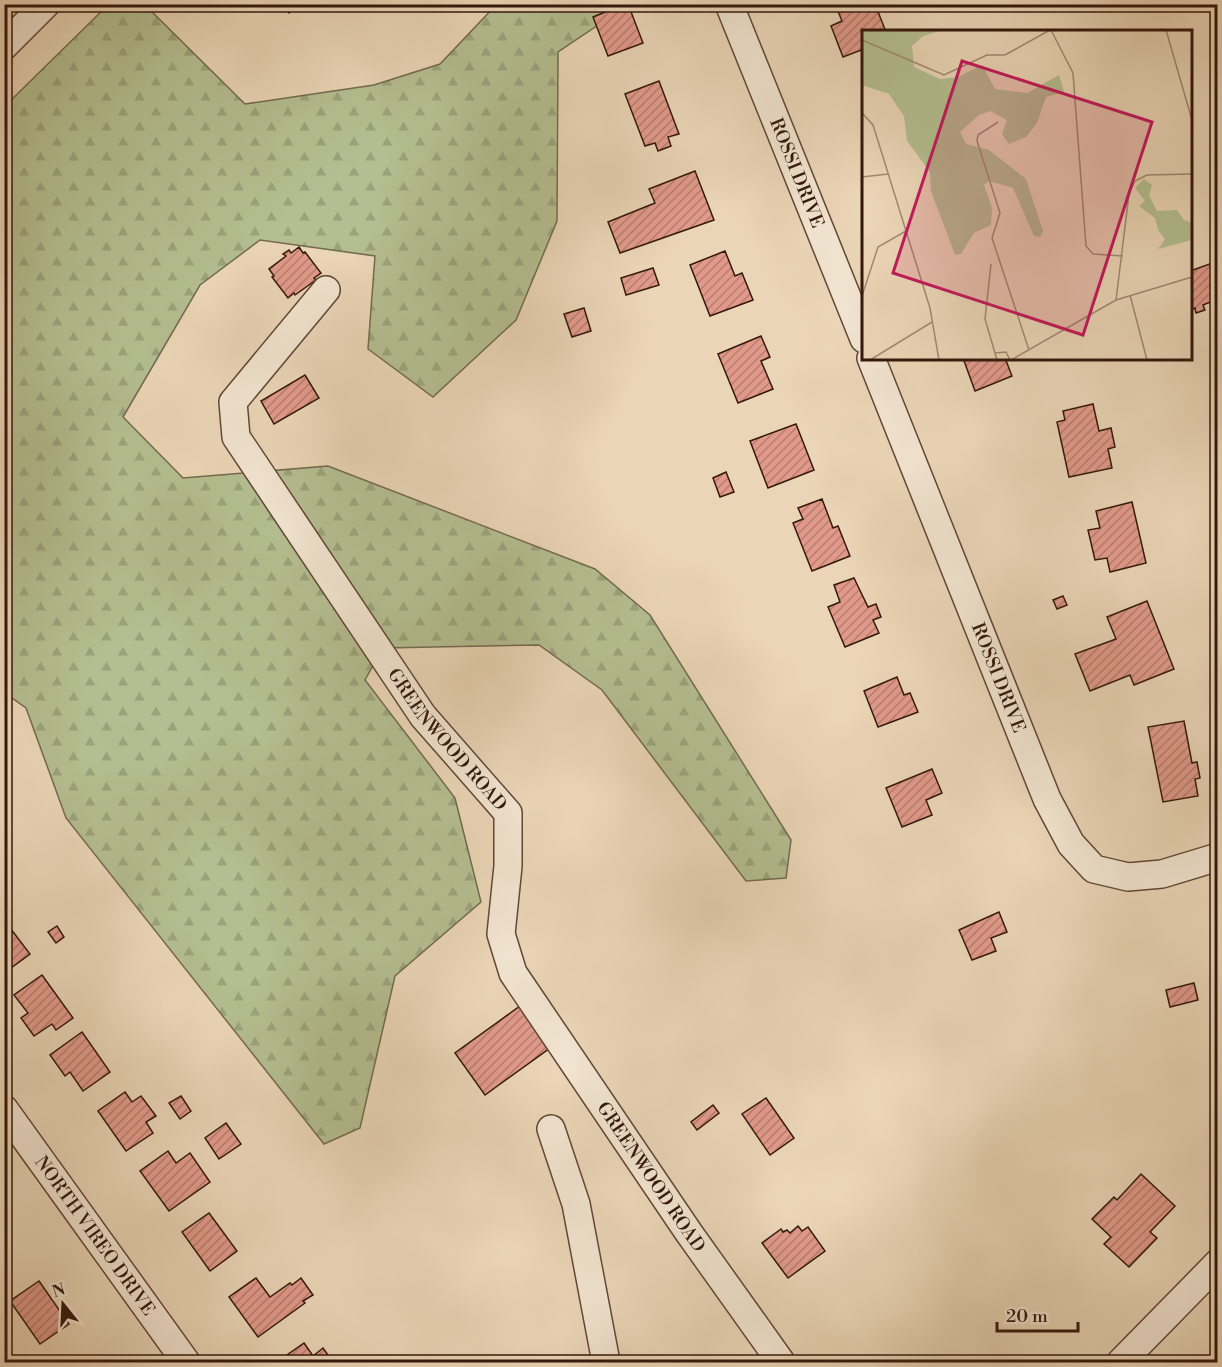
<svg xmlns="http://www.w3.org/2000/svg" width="1222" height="1367" font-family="'Libre Bodoni',serif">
<defs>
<pattern id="forest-firs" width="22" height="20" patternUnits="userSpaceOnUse" patternTransform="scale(1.5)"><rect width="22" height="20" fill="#b4be90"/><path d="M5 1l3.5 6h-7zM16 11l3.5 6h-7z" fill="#9ba37b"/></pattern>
<pattern id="building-hatch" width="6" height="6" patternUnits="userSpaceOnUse" patternTransform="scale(1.5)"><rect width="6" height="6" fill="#e19a8a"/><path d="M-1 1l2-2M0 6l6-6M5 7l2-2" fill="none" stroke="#b77d6f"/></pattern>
</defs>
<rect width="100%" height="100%" fill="#ead5b6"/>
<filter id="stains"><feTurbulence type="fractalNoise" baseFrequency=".00333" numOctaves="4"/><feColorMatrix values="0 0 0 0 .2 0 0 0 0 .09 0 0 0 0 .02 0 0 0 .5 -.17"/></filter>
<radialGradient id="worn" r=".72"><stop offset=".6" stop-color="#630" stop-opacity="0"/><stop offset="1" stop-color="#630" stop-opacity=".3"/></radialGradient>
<path fill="url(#forest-firs)" stroke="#746a4e" stroke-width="1.5" d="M108,5h37l100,99 129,-19 66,-21 56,-59h132l-70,47 -1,169 -41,99 -83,77 -65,-48 7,-93 -115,-16 -60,45 -77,132 60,61 145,-12 267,103 55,46 141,225 -5,38 -40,3 -144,-191 -63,-45 -156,3 -18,32 90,118 26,104 -86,74 -35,152 -36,16 -258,-326 -40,-110 -21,-15v-587z"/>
<g fill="url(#building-hatch)" stroke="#34170c" stroke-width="1.5">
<path d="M281,4h17l-9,9z"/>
<path d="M625,4h3l15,39 -35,13 -15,-39z"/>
<path d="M835,4h40l11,28h-22v17l-21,8 -12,-31 11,-5z"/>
<path d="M659,81l20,53 -11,3 3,9 -13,5 -3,-8 -10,3 -20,-52z"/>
<path d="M695,171l19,49 -94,33 -12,-31 47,-19 -6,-14z"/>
<path d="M299,247l4,6 2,-1 16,21 -7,5 2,2 -21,15 -1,-2 -6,5 -16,-21 2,-1 -5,-7 17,-13 -3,-2 6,-4 2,3z"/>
<path d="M725,251l10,25 7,-3 11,27 -43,16 -20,-51z"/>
<path d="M1218,261v38l-15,6 2,5 -9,3 -1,-5 -5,2v-39z"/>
<path d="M653,268l6,17 -33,10 -5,-17z"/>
<path d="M584,308l7,23 -19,6 -8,-23z"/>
<path d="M761,336l9,21 -9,4 12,28 -35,14 -20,-49z"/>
<path d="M963,358h42l7,18 -37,15z"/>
<path d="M305,375l14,23 -45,26 -13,-23z"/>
<path d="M1093,404l6,27 12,-3 4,19 -7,2 4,19 -43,9 -12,-55 8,-2 -2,-9z"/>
<path d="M796,424l18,46 -46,18 -18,-47z"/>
<path d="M726,472l8,20 -14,5 -7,-19z"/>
<path d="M822,499l11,29 5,-2 12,30 -38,15 -19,-48 10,-4 -5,-11z"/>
<path d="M1132,502l14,61 -36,9 -3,-14 -12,2 -7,-30 12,-2 -4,-17z"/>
<path d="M854,578l14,29 8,-3 5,13 -8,3 6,13 -34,14 -17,-40 12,-5 -6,-17z"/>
<path d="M1063,596l4,9 -10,4 -4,-9z"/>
<path d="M1147,601l27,68 -40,16 -4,-10 -40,16 -15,-37 41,-15 -9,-22z"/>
<path d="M897,677l7,18 6,-2 8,19 -40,15 -14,-36z"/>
<path d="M1184,721l8,42 5,-1 3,16 -5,1 3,17 -35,6 -15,-75z"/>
<path d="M932,769l10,24 -16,7 6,15 -30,12 -16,-39z"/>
<path d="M999,912l8,20 -16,6 5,13 -24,9 -13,-30z"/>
<path d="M4,920l26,34 -26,19z"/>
<path d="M57,926l7,11 -8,6 -8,-11z"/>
<path d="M42,975l31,43 -17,12 -4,-6 -18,12 -13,-18 7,-5 -14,-18z"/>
<path d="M1194,983l4,17 -28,7 -4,-17z"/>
<path d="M520,1006l30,42 -65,47 -30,-42z"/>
<path d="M82,1032l28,40 -27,19 -13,-19 -5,4 -15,-21z"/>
<path d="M125,1092l7,10 9,-6 15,20 -10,6 7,11 -27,18 -28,-40z"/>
<path d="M181,1096l10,15 -11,8 -11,-16z"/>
<path d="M766,1098l28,40 -24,17 -28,-41z"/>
<path d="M713,1105l6,8 -22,17 -6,-8z"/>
<path d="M226,1123l15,21 -22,15 -14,-21z"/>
<path d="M168,1151l8,12 14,-10 20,29 -41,29 -29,-40z"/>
<path d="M1141,1174l34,32 -25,26 7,6 -28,29 -25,-23 7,-7 -19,-18 22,-22 3,3z"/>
<path d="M209,1213l28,38 -27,20 -28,-39z"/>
<path d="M798,1226l4,5 6,-4 17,24 -37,27 -26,-35 19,-14 2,3 4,-2 3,3z"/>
<path d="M256,1278l14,19 20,-14 2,2 9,-7 12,17 -10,6 2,2 -47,34 -29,-40z"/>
<path d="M39,1281l30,43 -29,20 -30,-43z"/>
<path d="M304,1343l9,13 10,-8 10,14h-56z"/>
</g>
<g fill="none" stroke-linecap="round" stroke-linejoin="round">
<g stroke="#624636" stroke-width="30">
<g id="minor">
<path id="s1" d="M729,4l135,335"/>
<path d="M4,46l42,-42"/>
<path id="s2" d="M326,290l-93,112 3,35 187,279 85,97v53l-7,68 12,39 176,260 92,129"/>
<path id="s3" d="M871,358l176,441 24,45 23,25 34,8 34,-3 56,-17"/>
<path id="s4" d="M4,1109l182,253"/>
<path d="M551,1129l25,75 30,158"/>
<path d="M1121,1362l97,-99"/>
</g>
</g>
<use href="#minor" stroke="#f1e4d0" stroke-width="27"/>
</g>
<g text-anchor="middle" stroke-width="5" stroke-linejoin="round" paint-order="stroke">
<g font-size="18" fill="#34170c" stroke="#f1e4d0">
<text dy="6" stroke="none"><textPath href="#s1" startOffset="182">ROSSI DRIVE</textPath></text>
<text dy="6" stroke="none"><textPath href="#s3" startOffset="344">ROSSI DRIVE</textPath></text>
<text dy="6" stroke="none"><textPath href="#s2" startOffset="550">GREENWOOD ROAD</textPath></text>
<text dy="6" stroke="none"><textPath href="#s2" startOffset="1054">GREENWOOD ROAD</textPath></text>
<text dy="6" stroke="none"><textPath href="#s4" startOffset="156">NORTH VIREO DRIVE</textPath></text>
</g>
</g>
<g transform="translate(862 30)">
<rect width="330" height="330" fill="#ead5b6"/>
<path d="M0,0h81l-20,6 -11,10 2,21 26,12 18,-2 24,-12 13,24 32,4 32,-18 5,17 -18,5 -9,26 -11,14 -17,7 -7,-10 5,-14 -17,-9 -11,4 -19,17 6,12 23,6 37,29 17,52 -3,6 -6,-1 -21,-48 -24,-7 -5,4 8,23 -1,17 -17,8 -13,21 -6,1 -24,-64 -1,-19 -23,-31 -3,-25 -15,-22 -27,-9zM282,149l8,6 -3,10 8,16 20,-1 7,10 8,3v17l-34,9 7,-10 -7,-9 -3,-12 -16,-12 6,-5 -10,-13z" fill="#b4be90"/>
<path fill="none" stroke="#a18972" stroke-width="1.5" d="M189,0l22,43 13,173 7,8 30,2M304,0l26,90M0,10l82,35 43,-20h18l45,-25M0,83l11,12 57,183 9,52M136,92l-20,13 -1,6 23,72 -8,25 37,112M0,147l26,-3M129,234l-6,55 12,41M268,265l17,65M0,266l16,-49 28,-16M254,270l76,-23M133,323l11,-1 4,8M8,330l62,-38M149,330l105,-60 13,-106 6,-13 12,-6 45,-1"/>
<path fill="#c2185b" fill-opacity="0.15" stroke="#c2185b" stroke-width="3" d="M100,31l190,61 -69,213 -190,-62z"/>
<rect width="330" height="330" fill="none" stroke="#34170c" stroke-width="3"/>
</g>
<rect width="1222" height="1367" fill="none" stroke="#ead5b6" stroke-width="24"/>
<rect x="6" y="6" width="1210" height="1355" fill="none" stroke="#34170c" stroke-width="3"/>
<rect x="12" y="12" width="1198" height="1343" fill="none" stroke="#34170c" stroke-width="1.5"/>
<g transform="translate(63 1304) rotate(342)" stroke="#f1e4d0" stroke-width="4.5" paint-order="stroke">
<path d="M0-4.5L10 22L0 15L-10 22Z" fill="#34170c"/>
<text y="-9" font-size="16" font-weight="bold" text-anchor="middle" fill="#34170c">N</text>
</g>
<path d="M997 1322v9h81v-9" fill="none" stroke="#34170c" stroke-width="3"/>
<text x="1006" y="1322" font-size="18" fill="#34170c" stroke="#f1e4d0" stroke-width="4.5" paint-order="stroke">20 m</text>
<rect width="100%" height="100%" filter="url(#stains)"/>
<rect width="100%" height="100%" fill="url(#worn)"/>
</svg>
